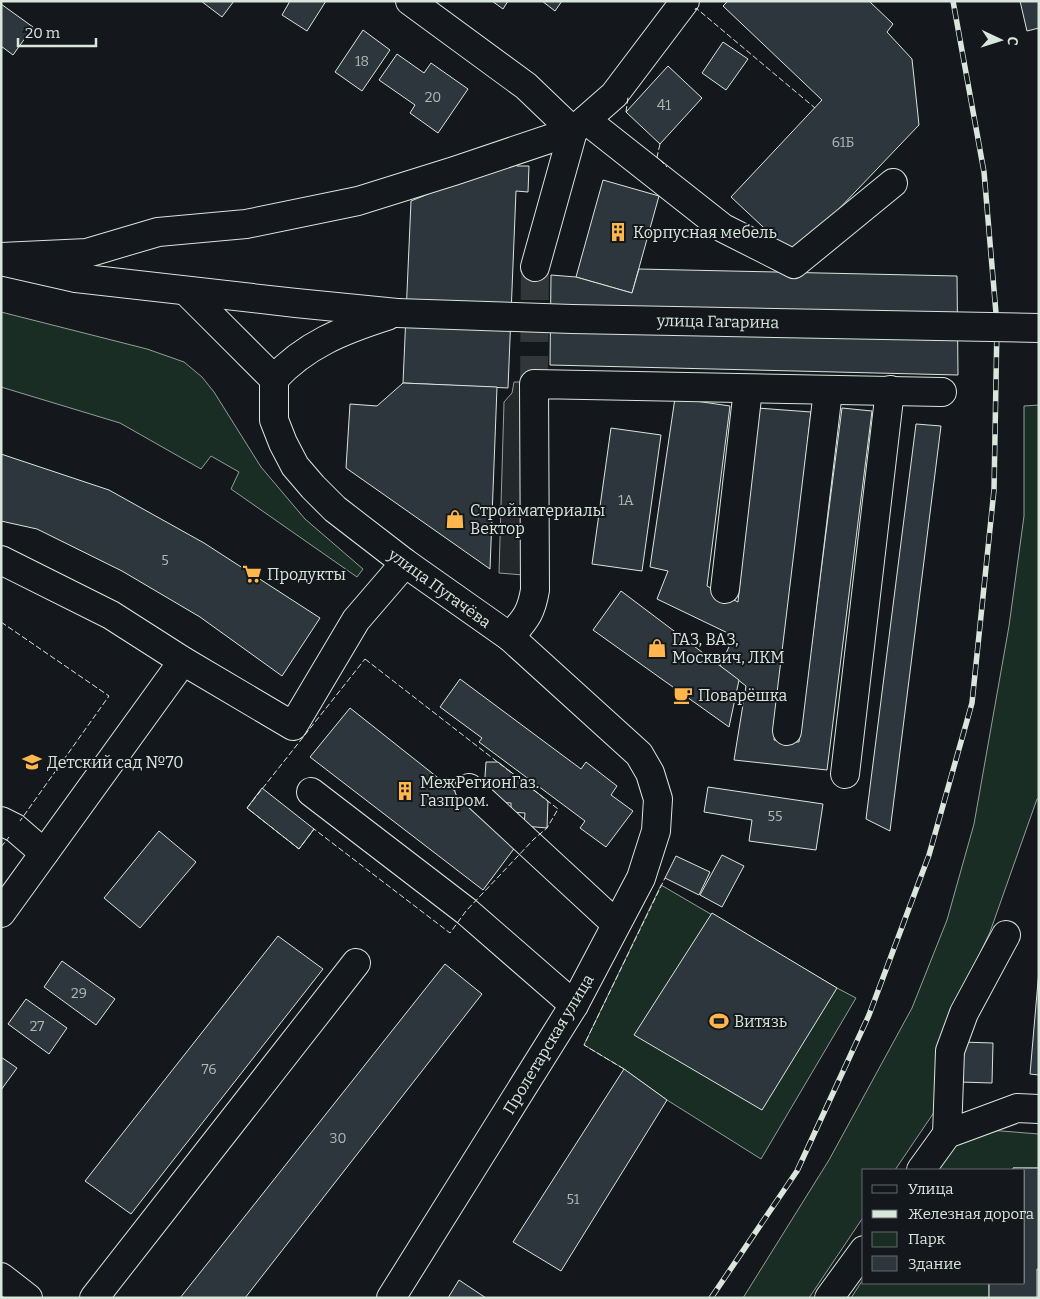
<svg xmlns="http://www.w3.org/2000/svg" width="1040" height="1299" font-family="Bitter,serif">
<rect width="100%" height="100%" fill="#14181c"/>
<g fill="#1a2d24" stroke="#939e99">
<path d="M1,312l146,37 37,13 18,15 12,15 47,75 44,52 58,50 -6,8 -126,-88 8,-17 -28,-16 -10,13 -81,-46 -119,-36z"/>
<path d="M1039,405v393l-2,1 -47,133 -41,87 -8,83 -46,68h-31v46l-55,82h-66l86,-138 83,-152 35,-88 27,-96 35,-198 15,-110v-110z"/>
<path d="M661,885l176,103 19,10 -95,161 -94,-59 -43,-31 -40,-24z"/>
<path d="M989,1130l50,4v34h-26v2h-79l14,-22z"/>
<path d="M864,1278v5h125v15h-138z"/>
</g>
<path fill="#24282b" stroke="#939e99" d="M514,382h12l-3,193 -24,-2 5,-171 8,-9z"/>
<g fill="#2c363c" stroke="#d8e6dc">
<path d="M201,1h33l-12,16z"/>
<path d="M290,1h36l-19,30 -25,-16z"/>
<path d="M492,1h16l-5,8z"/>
<path d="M542,1h20l-7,10z"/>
<path d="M728,1h141l24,23 -6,8 25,27 7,66 -125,131 -63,-59 91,-97 -99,-94z"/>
<path d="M1020,1h19v27l-12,3z"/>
<path d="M1,4l32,23 -20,28 -12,-9z"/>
<path d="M363,30l27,20 -28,41 -27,-19z"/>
<path d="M723,42l25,17 -22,31 -24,-17z"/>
<path d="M397,54l27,19 7,-10 37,26 -30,44 -28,-20 5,-8 -36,-25z"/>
<path d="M668,66l34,32 -42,46 -34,-32z"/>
<path d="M517,158v8h12l-1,26 -12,-1 -8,197 -105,-5 8,-182z"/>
<path d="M603,180l56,16 -27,97 -56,-16z"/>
<path d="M639,269l318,7 1,99 -408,-10 1,-90 25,2 56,16z"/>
<path d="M403,383l94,4 -7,182 -144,-101 4,-64 27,2z"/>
<path d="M675,398l55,8 -23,180 31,16 19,-194 54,4 -37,328 25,2 43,-334 30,3 -45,359 -93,-10 12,-74 -26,-20 14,-30 -77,-37 11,-28 -18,-4z"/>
<path d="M916,424l25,2 -51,405 -24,-12z"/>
<path d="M611,428l50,7 -19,136 -50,-7z"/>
<path d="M1,454l108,36 95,53 116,75 -38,58 -82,-59 -78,-46 -85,-42 -36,-8z"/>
<path d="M621,591l118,89 -10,47 -136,-97z"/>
<path d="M460,679l121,90 5,-7 31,24 -6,9 22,16 -27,36 -26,-19 5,-7 -106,-79 3,-4 -42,-31z"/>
<path d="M350,708l169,134 -36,48 -173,-133z"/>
<path d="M486,762h12l50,39 -1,27 -23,-2 1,-13 -14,-1v-9l-16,-1v-10l-11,-1z"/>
<path d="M708,787l115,17 -7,46 -67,-9 3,-21 -48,-8z"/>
<path d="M262,788l52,41 -15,20 -52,-41z"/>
<path d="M159,831l37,31 -56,66 -36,-30z"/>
<path d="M722,855l22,11 -22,41 -22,-12z"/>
<path d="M676,856l34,16 -11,23 -34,-17z"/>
<path d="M712,913l125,75 -75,122 -128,-75z"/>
<path d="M278,936l45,33 -192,245 -46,-33z"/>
<path d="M62,961l53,38 -19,26 -52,-38z"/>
<path d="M445,964l37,30 -237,304h-65z"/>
<path d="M1039,970v105l-9,-1z"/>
<path d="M26,999l41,29 -18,26 -41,-30z"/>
<path d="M962,1042l31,1 -1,40 -32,-1z"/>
<path d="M1,1057l16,11 -16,22z"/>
<path d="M624,1069l43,31 -106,171 -48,-29z"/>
<path d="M1013,1168h26v101h-2v29h-48v-15h35v-113h-11z"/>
<path d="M459,1280l27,18h-38z"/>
</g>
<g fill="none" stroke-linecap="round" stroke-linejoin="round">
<path stroke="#313739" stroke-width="28" stroke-dasharray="28 14" stroke-linecap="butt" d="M534,384l1,-117"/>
<g stroke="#d8e6dc" stroke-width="30">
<g id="minor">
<path d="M410,1l116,85 47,45 -38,136"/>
<path d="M586,120l137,108 71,36 99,-81"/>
<path d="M1,257l86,-4 71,-21 88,-8 112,-23 96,-30 119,-40 41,-36 71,-94"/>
<path d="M1,560l110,55 72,46 110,65 63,-106 49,-57"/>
<path d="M725,589l23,-200"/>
<path d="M510,637c15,-18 21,-23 25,-47l-1,-206 408,8"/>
<path d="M787,731l41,-340"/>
<path d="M845,774l45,-384"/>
<path d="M469,788l147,136"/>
<path d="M311,792l155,119 108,94"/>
<path d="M1,821l14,7 29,25"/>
<path d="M1,913l182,-252"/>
<path d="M947,1134l3,-83 14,-38 42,-78"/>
<path d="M921,1170l26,-36 70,-26 22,1"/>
<path d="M1,1277l27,21"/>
<path d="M94,1298l262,-335"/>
<path d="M829,1298l35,-48"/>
</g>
</g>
<g stroke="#d8e6dc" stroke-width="30">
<g id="major">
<path d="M1,261l75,17 220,25 101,10"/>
<path d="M186,291l88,88"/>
<path d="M274,379v41l9,23 12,23 18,21 22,22 70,54 105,74 129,117 11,19 8,26 -2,32 -15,47 -67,127 -183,293"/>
<path d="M274,379c31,-34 69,-49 113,-63"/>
</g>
</g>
<use href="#minor" stroke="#14181c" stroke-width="28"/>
<use href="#major" stroke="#14181c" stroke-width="28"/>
<g stroke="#d8e6dc" stroke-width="5.5">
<path id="rail" d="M711,1298l86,-127 72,-156 60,-160 43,-152 22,-213 3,-165 -13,-153 -31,-171"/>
</g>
<use href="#rail" stroke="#14181c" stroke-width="4" stroke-dasharray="11" stroke-linecap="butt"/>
<g stroke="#d8e6dc" stroke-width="30" stroke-linecap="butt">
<path id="major-bridge" d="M397,313l175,6 467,9"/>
</g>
<use href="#major-bridge" stroke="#14181c" stroke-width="28"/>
<g stroke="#d8e6dc" stroke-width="1" stroke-dasharray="6 2.5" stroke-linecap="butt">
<path d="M695,10l1,-2 119,100"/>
<path d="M626,112l2,-15"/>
<path d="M660,144l-3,13 10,10"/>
<path d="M1,622l108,74 -89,125"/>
<path d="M365,659l193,150 -11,19 -13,11 -68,72 -16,22 -136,-104 -15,20 -52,-41z"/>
<path d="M1,847l8,-10"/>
<path d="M624,1069l-40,-24 81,-167"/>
</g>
</g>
<defs>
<g id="building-bare" transform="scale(1.5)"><path d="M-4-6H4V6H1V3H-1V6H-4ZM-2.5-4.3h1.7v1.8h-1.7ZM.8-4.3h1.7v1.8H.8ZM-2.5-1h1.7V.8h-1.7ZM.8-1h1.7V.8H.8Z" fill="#ffb74d" stroke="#14181c" stroke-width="2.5" paint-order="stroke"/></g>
<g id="shop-bare" transform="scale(1.5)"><path d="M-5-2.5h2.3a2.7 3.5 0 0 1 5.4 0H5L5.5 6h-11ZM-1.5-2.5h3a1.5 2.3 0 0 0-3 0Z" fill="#ffb74d" stroke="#14181c" stroke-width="2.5" paint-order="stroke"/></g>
<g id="supermarket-bare" transform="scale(1.5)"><path d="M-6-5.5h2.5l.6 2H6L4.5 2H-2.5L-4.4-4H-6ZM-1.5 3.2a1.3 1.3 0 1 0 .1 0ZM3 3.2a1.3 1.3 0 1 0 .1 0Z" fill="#ffb74d" stroke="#14181c" stroke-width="2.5" paint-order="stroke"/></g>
<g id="cafe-bare" transform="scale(1.5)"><path d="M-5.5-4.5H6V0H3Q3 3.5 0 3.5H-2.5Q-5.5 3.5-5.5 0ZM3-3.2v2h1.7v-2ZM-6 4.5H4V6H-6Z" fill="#ffb74d" stroke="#14181c" stroke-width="2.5" paint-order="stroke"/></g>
<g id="school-bare" transform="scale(1.5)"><path d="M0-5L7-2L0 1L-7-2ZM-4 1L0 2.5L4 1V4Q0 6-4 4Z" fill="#ffb74d" stroke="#14181c" stroke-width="2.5" paint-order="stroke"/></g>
<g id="stadium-bare" transform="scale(1.5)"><path d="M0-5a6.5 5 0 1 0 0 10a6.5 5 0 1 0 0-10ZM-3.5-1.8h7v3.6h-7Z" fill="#ffb74d" stroke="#14181c" stroke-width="2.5" paint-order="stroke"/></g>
</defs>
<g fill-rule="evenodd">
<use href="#building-bare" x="618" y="232"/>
<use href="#shop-bare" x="455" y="519"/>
<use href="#supermarket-bare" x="252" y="574"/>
<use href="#shop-bare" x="657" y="648"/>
<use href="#cafe-bare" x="683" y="695"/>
<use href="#school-bare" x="32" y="762"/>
<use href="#building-bare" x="405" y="791"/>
<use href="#stadium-bare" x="719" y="1021"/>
</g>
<g text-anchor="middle" stroke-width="4" stroke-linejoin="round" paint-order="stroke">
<g font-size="14" fill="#adbab4">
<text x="362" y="66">18</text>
<text x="433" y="102">20</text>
<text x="664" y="110">41</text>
<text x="843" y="147">61Б</text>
<text x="626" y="505">1А</text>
<text x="165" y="565">5</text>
<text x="775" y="821">55</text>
<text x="79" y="998">29</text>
<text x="37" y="1031">27</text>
<text x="209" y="1074">76</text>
<text x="338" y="1143">30</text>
<text x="573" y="1204">51</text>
</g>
<g font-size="16" fill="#d8e6dc" stroke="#14181c" text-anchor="start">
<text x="633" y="238">Корпусная мебель</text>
<text x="470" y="516">Стройматериалы<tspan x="470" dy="18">Вектор</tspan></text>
<text x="267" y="580">Продукты</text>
<text x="672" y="645">ГАЗ, ВАЗ,<tspan x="672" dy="18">Москвич, ЛКМ</tspan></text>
<text x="698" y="701">Поварёшка</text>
<text x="47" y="768">Детский сад №70</text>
<text x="420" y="788">МежРегионГаз.<tspan x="420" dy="18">Газпром.</tspan></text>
<text x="734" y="1027">Витязь</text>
</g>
<g font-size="16" fill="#d8e6dc" stroke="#14181c">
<text transform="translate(718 321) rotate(1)" y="6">улица Гагарина</text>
<text transform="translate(440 588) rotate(36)" y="6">улица Пугачёва</text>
<text transform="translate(548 1044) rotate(-59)" y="6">Пролетарская улица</text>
</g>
</g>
<rect width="1040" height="1299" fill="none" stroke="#d8e6dc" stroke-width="5"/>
<rect x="862" y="1169" width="162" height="115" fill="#14181c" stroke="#626a69"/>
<rect x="872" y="1185" width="25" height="8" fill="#14181c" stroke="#626a69"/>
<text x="908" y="1194" font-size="15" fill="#d8e6dc">Улица</text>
<rect x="872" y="1210" width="25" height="8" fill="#d8e6dc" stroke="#626a69"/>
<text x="908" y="1219" font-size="15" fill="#d8e6dc">Железная дорога</text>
<rect x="872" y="1232" width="25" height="15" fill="#1a2d24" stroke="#626a69"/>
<text x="908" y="1244" font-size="15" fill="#d8e6dc">Парк</text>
<rect x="872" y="1256" width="25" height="15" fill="#2c363c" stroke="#626a69"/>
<text x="908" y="1269" font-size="15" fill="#d8e6dc">Здание</text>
<g transform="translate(1000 40) rotate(94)" stroke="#14181c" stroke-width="4" paint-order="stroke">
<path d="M0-4L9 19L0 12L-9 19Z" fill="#d8e6dc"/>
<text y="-8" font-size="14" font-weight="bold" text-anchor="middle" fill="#d8e6dc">С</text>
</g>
<path d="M18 38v8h78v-8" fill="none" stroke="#d8e6dc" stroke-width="2.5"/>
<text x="25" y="38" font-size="15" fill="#d8e6dc" stroke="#14181c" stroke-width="4" paint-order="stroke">20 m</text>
</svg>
